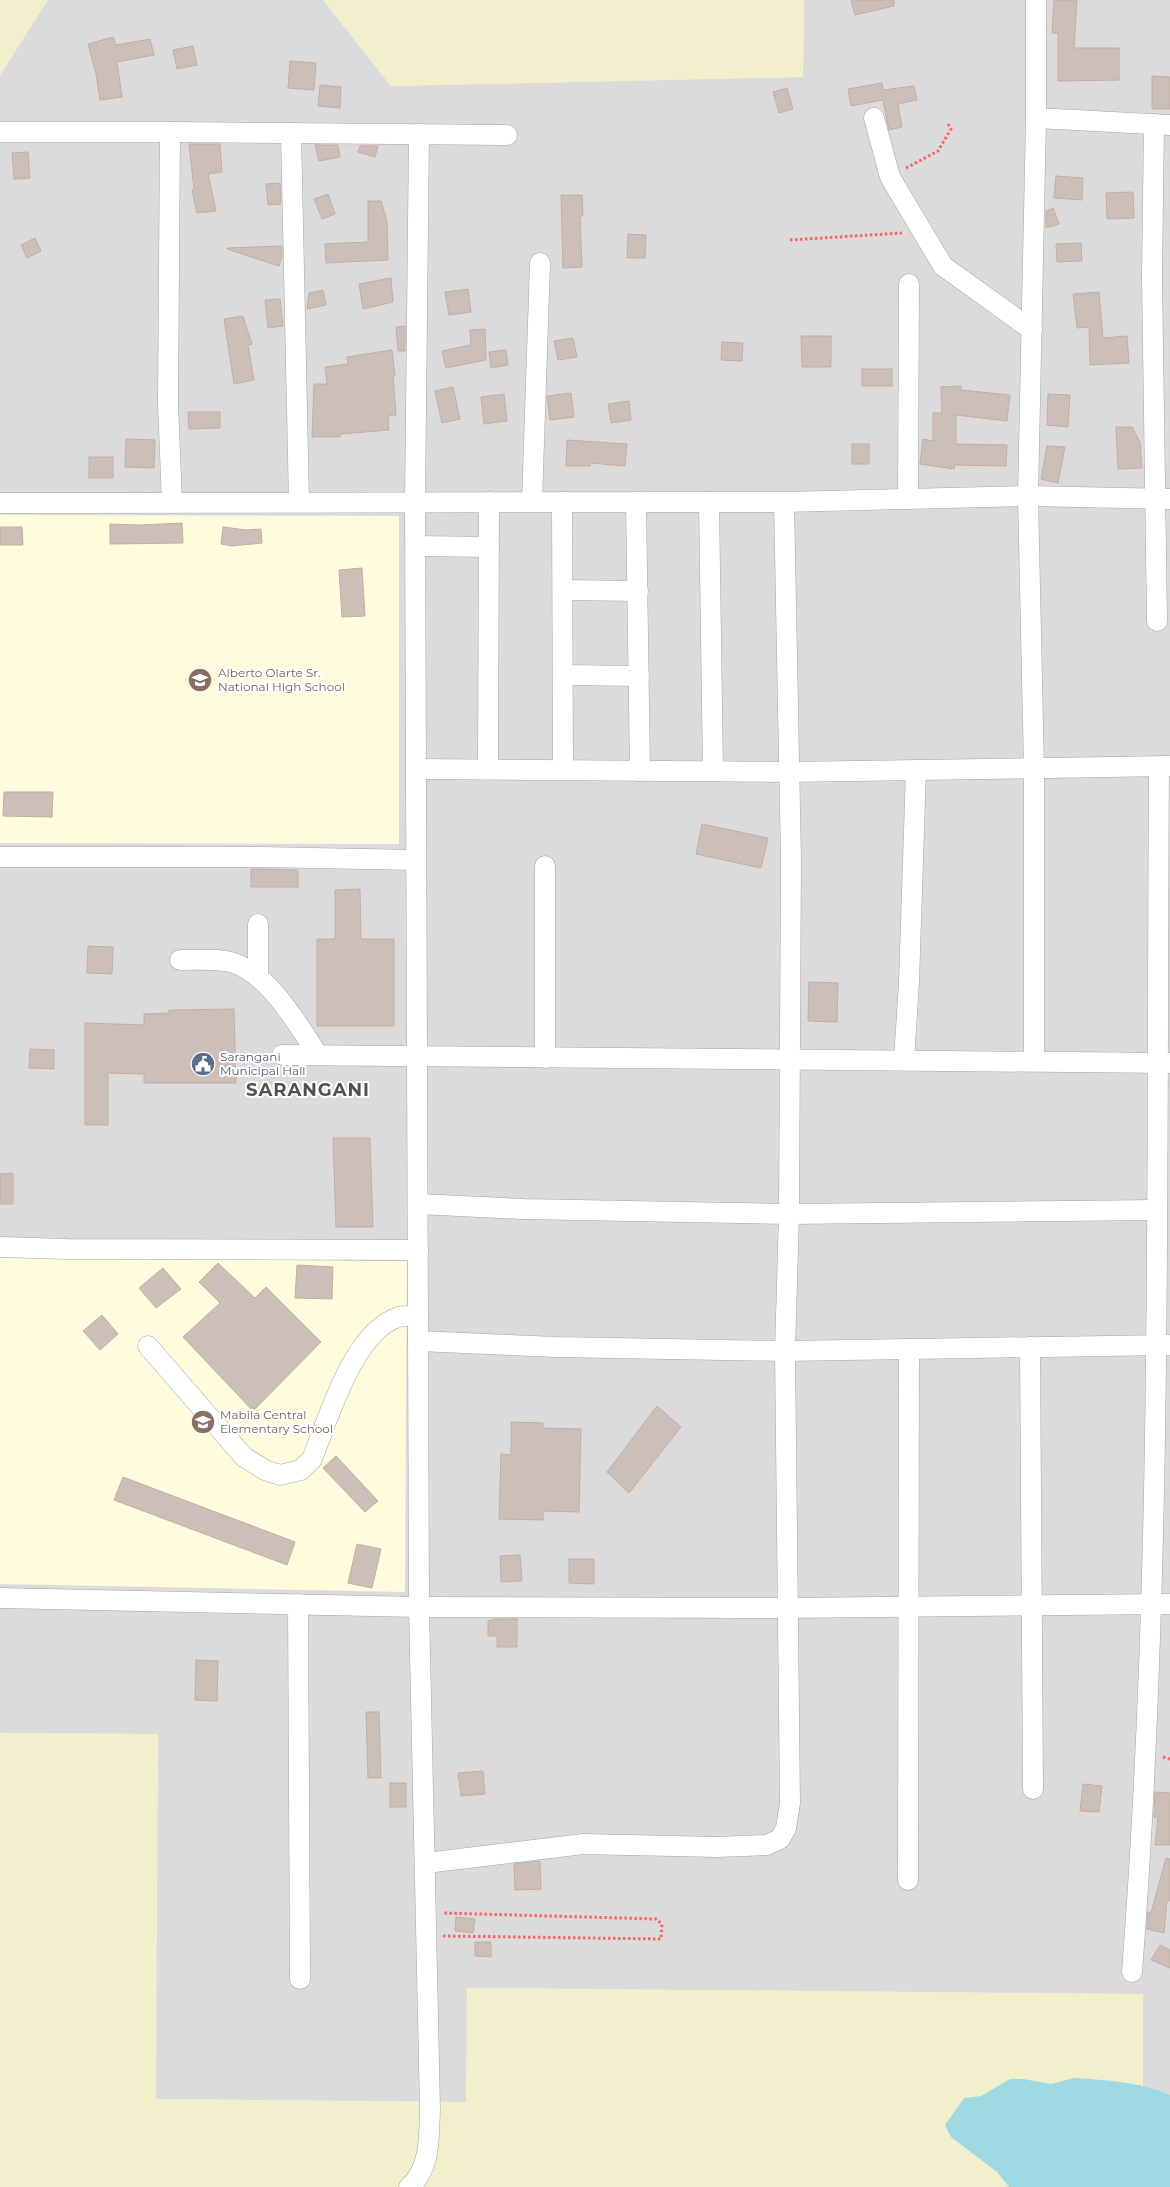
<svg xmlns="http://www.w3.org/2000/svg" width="1170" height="2187" font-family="Montserrat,sans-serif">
<rect width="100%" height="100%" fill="#f0eae3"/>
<path fill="#dcdbdb" d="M48,0h275l68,86 412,-9 1,-77h366v2095l-27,-9v-92l-675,-6 -2,114 -311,-3 3,-365 -158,-1v-1658z"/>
<g fill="#fffbdc">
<path d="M0,515l399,1v328l-399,-1z"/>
<path d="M0,1258l407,3 -2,331 -405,-8z"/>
</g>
<g fill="#f1efcc">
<path d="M0,0h48l-48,75z"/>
<path d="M323,0h481l-1,77 -412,9z"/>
<path d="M0,1733l158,1 -2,365 310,3 1,-114 676,6v92l-44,-7 -25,-1 -23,6h-52l-18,12 -17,2 -13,39 46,35 12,15h-1009z"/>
</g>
<path fill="#9fdae2" d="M1074,2078c32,2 67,4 96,17v92h-161l-12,-15 -46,-35 -6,-12 19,-27 17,-2 29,-17h13l28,5z"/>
<g fill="#ccbfb8" stroke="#c3aea4">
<path d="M851,0h43v6l-39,9z"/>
<path d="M1054,0h23l-3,48h45v32l-61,1v-48h-6z"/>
<path d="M113,37l3,8 34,-6 4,16 -37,7 5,35 -22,3 -4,-26 -8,-30z"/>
<path d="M193,46l4,19 -20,4 -4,-19z"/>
<path d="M290,61l26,2 -2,27 -26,-2z"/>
<path d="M1152,76l18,1v32h-18z"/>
<path d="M882,83l1,7 31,-4 3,14 -19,4 4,23 -13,3 -6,-30 -32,6 -3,-17z"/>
<path d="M320,85l21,2 -1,21 -22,-2z"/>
<path d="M787,88l6,21 -14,4 -6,-21z"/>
<path d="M189,144h31l2,28 -14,2 8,37 -19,2 -5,-23 2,-1z"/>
<path d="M315,145h23l2,12 -21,4z"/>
<path d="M360,146h18l-3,11 -17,-5z"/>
<path d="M28,152l2,26 -16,1 -2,-26z"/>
<path d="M1056,176l27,2 -1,22 -28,-2z"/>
<path d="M280,183l1,21 -13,1 -2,-21z"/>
<path d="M1133,192l1,26 -27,1 -1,-26z"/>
<path d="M328,194l7,20 -13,5 -8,-20z"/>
<path d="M561,195h21l1,21h-3l2,51 -19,1z"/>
<path d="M368,201h13l6,20 1,39 -62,3 -1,-19 43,-2z"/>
<path d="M1053,208l6,16 -13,4v-17z"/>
<path d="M628,234l18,1 -1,23h-18z"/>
<path d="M35,238l6,13 -14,7 -6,-13z"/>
<path d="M1081,243l1,18 -25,1 -1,-18z"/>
<path d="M282,246v11l-3,9 -52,-17v-1z"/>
<path d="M391,278l2,24 -30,7 -4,-25z"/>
<path d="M468,289l3,23 -22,3 -4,-23z"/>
<path d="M323,290l3,15 -19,4 2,-16z"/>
<path d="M1099,292l4,46 24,-2 2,27 -39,2 -1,-38 -12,1 -4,-34z"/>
<path d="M280,299l3,27 -15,2 -3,-28z"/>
<path d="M243,316l9,28 -4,1 6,35 -20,4 -10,-65z"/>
<path d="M405,326v25h-7l-2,-24z"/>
<path d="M485,329l1,31 -40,8 -4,-17 29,-6 -1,-15z"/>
<path d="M801,336h30v31h-29z"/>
<path d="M573,338l4,19 -19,3 -4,-19z"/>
<path d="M722,342l21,1 -1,18 -21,-1z"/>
<path d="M392,350l3,26h-2l3,39 -8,1 1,14 -49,4v3h-28l2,-53h13l-2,-17 23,-3 -1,-7z"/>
<path d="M506,350l2,15 -17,3 -2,-16z"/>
<rect x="862" y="369" width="30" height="17"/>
<path d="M961,386v4l49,5 -3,26 -51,-6v29l51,1 -1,21 -51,-1 -1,4 -34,-5 3,-25 10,2v-28h9l-1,-26z"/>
<path d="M453,387l7,32 -18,4 -7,-32z"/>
<path d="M571,393l3,24 -24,3 -3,-24z"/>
<path d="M504,394l3,27 -23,3 -3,-27z"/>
<path d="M1048,394l22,1 -2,32 -21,-2z"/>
<path d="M629,401l2,19 -20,3 -3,-19z"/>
<path d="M188,412h32v16l-31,1z"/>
<path d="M1116,427h16l8,15 2,26 -24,1z"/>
<path d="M126,439l29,1 -1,28 -29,-1z"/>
<path d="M567,440l60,4 -2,22 -35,-3v3h-24z"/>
<rect x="852" y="444" width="17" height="20"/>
<path d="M1047,446l18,1 -7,36 -17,-4z"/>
<rect x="89" y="457" width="24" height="21"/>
<path d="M182,523l1,20 -73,1v-20l30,1z"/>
<path d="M0,527h22l1,18h-23z"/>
<path d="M223,527l24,3 14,-1 1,14 -30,3 -11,-2z"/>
<path d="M362,568l3,48 -23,1 -3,-47z"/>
<path d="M4,792h49l-1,25 -49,-1z"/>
<path d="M702,824l66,14 -7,30 -65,-14z"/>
<path d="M251,869l47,1v17h-47z"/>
<path d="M360,889l1,50h33v87h-77v-87h18v-49z"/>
<path d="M88,946l25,1 -1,27 -25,-1z"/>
<path d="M809,982l29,1 -1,39 -29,-1z"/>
<path d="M234,1009l2,74h-92v-9l-36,-1v52h-23v-102l59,2v-11l25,-1v-3z"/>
<path d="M30,1049l24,1v19l-25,-1z"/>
<path d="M333,1138h37l3,89h-37z"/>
<path d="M13,1173v31h-13v-30z"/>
<path d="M218,1263l37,35 11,-11 55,55 -68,69 -70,-74 37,-34 -21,-21z"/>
<path d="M297,1265l36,2 -1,32 -37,-1z"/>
<path d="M163,1268l18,21 -25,19 -17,-20z"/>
<path d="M102,1315l16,19 -18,16 -17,-19z"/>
<path d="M657,1406l24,21 -52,66 -22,-21z"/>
<path d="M511,1422l32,1v5l38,1 -2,83 -36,-1v9l-44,-1 2,-65 10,1z"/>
<path d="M336,1456l42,45 -13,11 -42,-44z"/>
<path d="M123,1477l172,65 -8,23 -173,-65z"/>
<path d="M357,1544l24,5 -9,39 -24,-5z"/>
<path d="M520,1555l2,26 -21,1 -1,-26z"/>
<path d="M569,1559h25v25l-25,-1z"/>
<path d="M495,1619h22v28h-20v-11h-9v-15z"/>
<path d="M196,1660l22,1 -1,40 -22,-1z"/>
<path d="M366,1712h13l2,66h-13z"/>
<path d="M483,1771l2,23 -24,2 -3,-23z"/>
<rect x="390" y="1783" width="16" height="24"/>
<path d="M1083,1784l19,2 -3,26 -19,-1z"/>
<path d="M1155,1792l15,1v52h-15l3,-27 -4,-1z"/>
<path d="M1166,1858l4,1v42l-3,-1 -3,33 -17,-4 1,-17 3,1z"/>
<path d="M540,1861l1,28 -26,1 -1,-26z"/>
<path d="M456,1917l19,2 -2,14 -18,-2z"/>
<path d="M475,1942h16v15l-16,-1z"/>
<path d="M1160,1945l10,5v18l-19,-8z"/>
</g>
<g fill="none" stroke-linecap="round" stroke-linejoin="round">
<g stroke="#a5a5a5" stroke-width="21">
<g id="minor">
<path d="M874,118l16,59 53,89 89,64"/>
<path d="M1036,118l134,7"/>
<path d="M1154,124l-2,152 5,345"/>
<path d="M0,132h170l337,3"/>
<path d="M170,132l-2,271 4,100"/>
<path d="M291,133l8,369"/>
<path d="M908,499l1,-215"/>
<path d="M532,502l8,-239"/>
<path d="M562,502l1,268"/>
<path d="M636,502l4,269"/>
<path d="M709,502l4,269"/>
<path d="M0,503l784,-1 244,-6 142,3"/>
<path d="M416,546l73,1"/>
<path d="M563,590l75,1"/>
<path d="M563,675l76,1"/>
<path d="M417,769l372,3 381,-6"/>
<path d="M488,769l1,-267"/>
<path d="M0,857h261l155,3"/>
<path d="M180,960c17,0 38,-2 54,3 36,12 64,62 84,92"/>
<path d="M258,977v-53"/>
<path d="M282,1055l888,8"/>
<path d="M545,1058v-192"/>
<path d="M904,1060l5,-78 7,-212"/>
<path d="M1034,1061v-292l-6,-273 8,-378v-118"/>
<path d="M418,1204l105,5 266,5 368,-4"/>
<path d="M0,1247l66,2 352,1"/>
<path d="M418,1341l139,6 228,4 383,-6"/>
<path d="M148,1346l96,111 21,13 15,5 21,-5 11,-11c16,-40 42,-129 87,-142 6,-2 13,-1 19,-1"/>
<path d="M1030,1347l3,442"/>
<path d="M0,1598l419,9 368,1 383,-4"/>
<path d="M298,1604l2,375"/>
<path d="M426,1863l157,-19 134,3 50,-2 13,-6 6,-11 4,-25 -5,-452 4,-137 2,-354 -7,-358"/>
<path d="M908,1880l1,-531"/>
<path d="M1132,1972c31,-401 24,-803 27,-1205"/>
<path d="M409,2187c22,-18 20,-52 21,-78l-11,-502 -4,-1106 4,-367"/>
</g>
</g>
<g stroke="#ff6465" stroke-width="3" stroke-dasharray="2.5 2.5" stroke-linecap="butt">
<path d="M906,168l32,-17 13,-22 -3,-5"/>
<path d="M790,240l112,-7"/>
<path d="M1163,1757l7,2"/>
<path d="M443,1936l218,3 1,-15 -6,-5 -213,-6"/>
</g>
<use href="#minor" stroke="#fff" stroke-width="20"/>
</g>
<defs>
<g id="school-disc" transform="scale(1.25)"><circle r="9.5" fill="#8d6e63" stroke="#fff"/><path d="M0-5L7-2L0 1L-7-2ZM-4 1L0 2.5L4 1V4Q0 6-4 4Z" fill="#fff"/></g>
<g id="civic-disc" transform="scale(1.25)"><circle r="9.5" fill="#5c6f8a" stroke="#fff"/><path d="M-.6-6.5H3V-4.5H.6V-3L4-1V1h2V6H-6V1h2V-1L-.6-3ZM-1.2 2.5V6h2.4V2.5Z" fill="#fff"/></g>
</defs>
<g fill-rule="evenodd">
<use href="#school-disc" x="200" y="680"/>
<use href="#civic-disc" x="203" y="1064"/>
<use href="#school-disc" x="203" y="1422"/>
</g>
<g text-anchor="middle" stroke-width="4" stroke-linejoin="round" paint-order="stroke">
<g font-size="12" fill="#785e54" stroke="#fff" text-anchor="start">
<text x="218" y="677">Alberto Olarte Sr.<tspan x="218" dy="14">National High School</tspan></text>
<text x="220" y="1419">Mabila Central<tspan x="220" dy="14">Elementary School</tspan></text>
</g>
<g font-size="12" fill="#4e5e75" stroke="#fff" text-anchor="start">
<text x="220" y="1061">Sarangani<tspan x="220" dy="14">Municipal Hall</tspan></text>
</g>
<g font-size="18" font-weight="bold" letter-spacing="1" fill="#515151" stroke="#fff">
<text x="308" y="1096">SARANGANI</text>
</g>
</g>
</svg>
